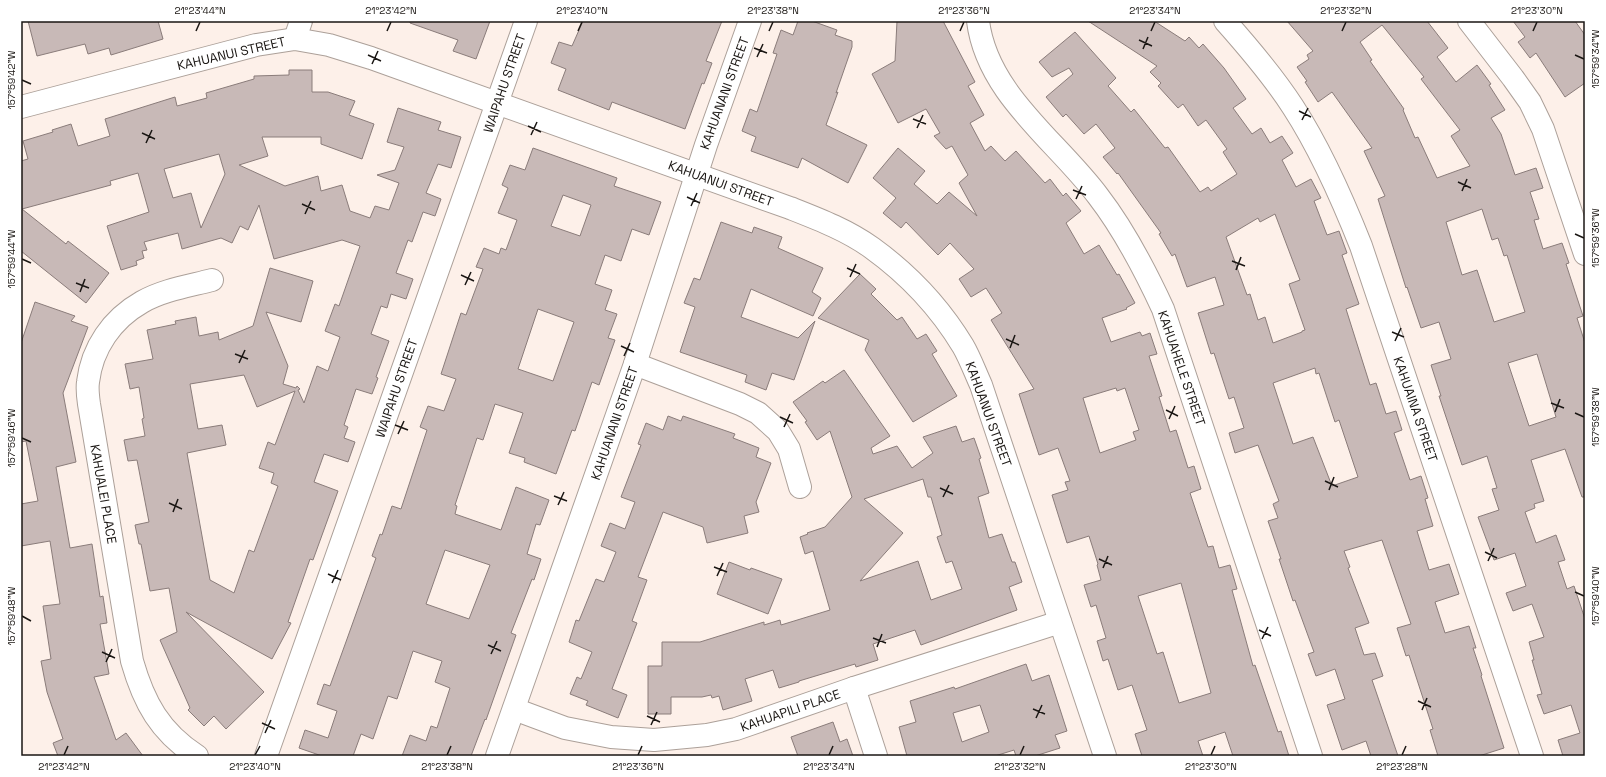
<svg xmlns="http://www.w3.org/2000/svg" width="1606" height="777" font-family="'Space Grotesk',sans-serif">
<rect width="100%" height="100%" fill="#fdf0e9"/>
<g fill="#c8b9b7" stroke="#8a7c7a" fill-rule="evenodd">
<path d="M28,21h130l5,18 -52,16 -2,-7 -21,6 -3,-10 -48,12z"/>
<path d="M410,21h80l-14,38 -23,-8 5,-11 -48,-17z"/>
<path d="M583,21h139l-16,40 6,2 -8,21 -2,-1 -17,46 -73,-27 -3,8 -51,-20 8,-21 -15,-6 8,-21 13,4z"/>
<path d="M798,21h14l25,9 -2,5 17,6v6l-16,46 2,-1 -12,33 41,20 -19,38 -46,-25 -4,10 -47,-17 5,-14 -14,-6 8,-22 7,3 20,-58 -4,-1 8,-23 12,5z"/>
<path d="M897,21h46l32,61 -7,4 16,29 -14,8 15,28 6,-5 14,15 11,-10 29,32 5,-4 13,17 3,-3 15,18 -15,12 18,31 15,-9 18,30 2,-1 16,29 -9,5 1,1 -25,9 9,24 29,-10 2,4 8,-3 7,21 -8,2 13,40 -3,1 11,35 6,-2 12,38 6,-2 7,23 -11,4 18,54 5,-1 6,22 11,-3 7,24 -5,1 21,76 2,-1 23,67 3,-1 8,25h-56l-8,-24 -27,9 5,15h-61l-7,-22 12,-4 -15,-45 -14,5 -10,-31 -5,2 -6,-20 9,-3 -10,-33 -5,2 -7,-22 17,-5 -4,-15 1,-1 -9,-28 -22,7 -15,-48 16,-5 -3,-8 5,-1 -12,-33 -19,7 -20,-61 15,-5 -43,-69 11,-7 -16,-25 -15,9 -12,-18 15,-10 -24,-26 -12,12 -32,-33 -5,6 -18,-15 13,-15 -23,-20 25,-30 27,23 -11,13 23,20 12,-12 28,24 -18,-33 9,-8 -16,-29 -6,3 -12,-13 6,-3 -14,-24 -28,14 -26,-49 23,-13zM1116,388l1,3 8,-3 14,42 -6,2 3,8 -36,13 -17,-55zM1181,583l30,110 -32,10 -16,-51 -6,2 -19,-58z"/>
<path d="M1088,21h66l31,20 4,-4 10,11 4,-4 21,24 22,31 -13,9 19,26 9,-6 9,15 12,-7 11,17 -11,7 14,27 15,-8 10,19 -7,3 13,34 12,-4 8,22 -5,2 17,49 -13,5 24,76 6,-2 10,31 10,-3 6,19 -8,3 16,47 11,-4 7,22 -3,1 8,27 -16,5 12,39 20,-6 10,30 -24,8 10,31 24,-7 7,22h-3l9,27 -1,1 23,72 -25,8h-41l-8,-26 3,-1 -24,-74 -3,1 -9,-28 14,-4 -29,-84 -38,11 6,16 -2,1 21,55 -14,5 9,27 11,-2 8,23 -11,4 26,76h-27l-5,-15 -24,9 -15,-45 18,-6 -10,-30 -19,7 -8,-22 6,-2 -19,-52 -2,1 -14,-42h2l-13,-38 10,-3 -5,-14 6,-3 -21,-56 -23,8 -6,-20 15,-5 -10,-31 -5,2 -15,-46 -3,1 -13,-41 26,-8 -9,-28 -28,10 -12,-33 -3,2 -13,-22 2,-1 -43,-60 -1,1 -14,-17 12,-9 -19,-24 -12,10 -18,-20 -3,3 -17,-20 27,-23 -4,-6 -17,9 -13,-15 36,-30 41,46 -8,8 23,26 3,-3 31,39 3,-1 32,45 8,-5 3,4 26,-17 -14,-22 4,-3 -21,-29 -8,6 -15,-22 -5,4 -20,-22 3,-3 -11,-11 7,-6zM1275,214l25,66 -11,4 16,46 -3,1v1l-29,11 -8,-26 -7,3 -8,-26 -3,1 -21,-58 32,-19 2,4zM1315,368l1,6 3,-1 16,49 4,-2 19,57 -26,9 -19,-49 -20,7 -20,-61z"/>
<path d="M1287,21h140l21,27 -11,9 19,25 21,-17 14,19 -2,1 16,25 -14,8 10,16 14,41 21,-7 7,20 -13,4 9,27 -5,1 9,29 19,-6 7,20 -3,1 17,52 -6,2 8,25v154h-3l-17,-48 -34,11 13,41 -10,3 1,4 -10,4 11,31 20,-8 9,25 -7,2 9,27 7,-3 11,33v137h-22l-5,-16 22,-7 -9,-28 -27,9 -7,-19 5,-1 -10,-34h2l-5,-18 15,-5 -12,-33 -19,7 -7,-18 20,-7 -11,-33 -21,7 -9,-24 -7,-19 21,-7 -7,-21 5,-1 -10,-32 -25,9 -23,-69h2l-10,-31 20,-6 -12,-37 -18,6 -14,-41 -1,1 -28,-89 7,-3 -21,-45 8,-3 -40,-56 -14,10 -13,-20 2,-1 -10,-14 12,-8 -2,-4 6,-4zM1382,25l42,52 -3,2 39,51 -9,6 19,30 -33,12 -19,-41 -3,1 -12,-28 1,-1 -34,-48 2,-1 -12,-18zM1482,209l10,31 6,-2 6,18 3,-1 18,57 -31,10 -17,-52 -15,5 -16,-53zM1537,354l19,63 -27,9 -21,-63z"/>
<path d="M1513,21h62l10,14v48l-20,14 -29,-44 -6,5 -12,-16 7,-5z"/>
<path d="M289,70h23v22h16l27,9 -6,14 25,9 -12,35 -41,-15v-7h-59l6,19 -29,9 46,21 33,-10 3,15 21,-6 8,26 20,7 5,-12 14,4 10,-27 -22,-8 18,-5 9,-23 -17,-5 11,-34 43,14 -3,8 23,7 -10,31 -13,-4 -12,29 15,6 -6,17 -12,-4 -11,30 -4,-2 -12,33 17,6 -7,20 -15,-5 -4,14 -6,-2 -10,28 18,7 -13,36 2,1 -6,16 -16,-5 -12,36 4,2 -4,11 11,4 -7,20 -24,-8 -10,28 24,9 -25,69 -3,-1 -22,63 3,1 -19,36 -86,-47 78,80 -38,37 -12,-13 -10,10 -16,-16 2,-2 -30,-68 17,-8 -8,-44 -19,3 -9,-47h-2l-4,-19 14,-3 -12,-62 -9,1 -4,-21 21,-4 -3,-17 2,-1 -5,-31 -9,2 -5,-25 28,-5 -6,-29 29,-6 -1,-3 21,-4 3,19 19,-4 1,8 34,-14 17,-58 43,13 -12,41 -35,-10 22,54 -5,18 13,4 1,-2 3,3 -2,1 6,13 13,-37 11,5 12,-34 -15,-6 10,-27 4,2 21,-60 -18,-6 -68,19 -15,-54 -11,25 -8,-4 -8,17 -11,-5 -39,11 -4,-16 -34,9 3,8 -5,1 2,7 -8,3 1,4 -16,5 -14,-44 42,-14 -11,-39 -28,8 1,4 -89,24 44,35 2,-3 41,32 -23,30 -65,-52v-90l7,-2 -5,-18 30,-9 -1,-2 19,-6 7,22 32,-10 -5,-17 70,-22 2,9 30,-8 -1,-5 48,-14v-3l35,-1zM219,154l6,20 -24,54 -10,-35 -18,5 -9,-29zM244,375l13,32 38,-16 -20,54 -7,-3 -9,26 15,5 -3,10 7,3 -24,66 -5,-2 -15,43 -24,-13 -23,-127 39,-8 -4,-20 -24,4 -8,-45z"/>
<path d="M533,148l84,30 -3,8 47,16 -12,33 -17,-6 -11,32 -16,-6 -10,29 17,6 -7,20 12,4 -9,24 7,2 -16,45 -7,-3 -17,49 -3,-1 -16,44 -32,-12 1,-4 -16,-5 14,-40 -28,-9 -12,36 -6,-2 -22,67 2,1 -2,8 46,16 15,-43 33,13 -9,25 -4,-1 -9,30 14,5 -7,21 -2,-1 -21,54 5,2 -30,85 -1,-1 -14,37h-69l8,-21 16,6 5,-15 6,2 13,-40 -15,-6 7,-21 -29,-10 -16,48 -9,-3 -15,43 -12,-5 -8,22h-31l-23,-8 6,-18 23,8 9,-27 -20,-7 7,-20 6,2 17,-47 29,-81 -4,-2 8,-22 2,1 10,-29 9,3 26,-79 -7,-3 8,-21 16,5 12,-32 -15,-5 20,-61 5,2 17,-46 -7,-2 8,-19 15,6 2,-6 5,2 11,-30 -19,-7 10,-25 -6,-3 8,-20 15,5zM563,195l28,10 -11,31 -29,-10zM538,309l36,13 -21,59 -35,-12zM445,550l45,15 -21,54 -43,-15z"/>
<path d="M721,222l31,11 2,-6 28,10 -4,11 45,20 -11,24 9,6 -8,18 -62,-27 -10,28 57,21 17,-17 -21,59 -22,-7 -6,17 -21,-8 2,-7 -67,-23 15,-45 -11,-4 10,-25 6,2z"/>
<path d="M860,274l16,15 -5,5 26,26 5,-3 15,22 9,-5 11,17 -5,3 25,42 -44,26 -48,-72 4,-10 -51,-22z"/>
<path d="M35,302l40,14 -4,5 17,6 -25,66 13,69 -20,5 14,81 22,-4 8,53 3,-1 4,27 -7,1 9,50 -15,3 22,63 10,-7 17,23h-85l-5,-13 10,-4 -16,-47 -6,-31 10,-2 -8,-53 17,-2 -10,-63 -29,5v-42l17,-3 -12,-60 -5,1v-99z"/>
<path d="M844,370l46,66 -19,12 2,6 24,-8 15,22 21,-15 -10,-16 33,-11 6,16 12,-4 7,20 -2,1 10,34 -11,4 11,41 13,-4 10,28h3l7,20 -13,5 8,23 -96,35 -6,-15 -42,14 5,16 -22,7 -1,-3 -56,17v1l-20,6 -6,-18 -28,9 7,22 -29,9 -4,-14 -7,2 -1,-3 -9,2h-31v17h-23v-48h14v-24h38l64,-20v3l16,-5 1,5 49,-15 -17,-59 -8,3 -5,-17 8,-3 -1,-1 18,-6 27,-30 -22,-66 -13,9 -12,-18 2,-1 -14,-19 30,-21 2,2zM923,479l5,18h3l11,38 -5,2 9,26 6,-2 10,28 -31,11 -13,-39 -58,20 43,-48 -39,-34z"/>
<path d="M668,416l13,5 2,-5 52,18 -2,4 26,10 -3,9 15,6 -15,39 3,10 -15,4 4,17 -41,10 -4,-16 -40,-15 -25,65 9,3 -15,41 5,2 -25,66 15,6 -9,23 -32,-13 2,-4 -18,-7 7,-17 4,2 11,-27 -23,-10 7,-22 3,1 17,-42 8,3 12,-30 -15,-6 9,-23 15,6 10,-27 -14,-5 20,-52 -3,-1 8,-21 17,7z"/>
<path d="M729,562l21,8 1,-2 31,11 -14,35 -51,-20z"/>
<path d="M1026,664l6,17 17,-6 18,56 -12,4 5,13 -25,8h-19l-2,-6 -19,6h-88l-8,-29 17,-5 -6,-21 44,-14 1,2zM980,705l9,27 -27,10 -9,-29z"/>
<path d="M833,722l7,20 7,-3 6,17h-55l-7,-19z"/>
</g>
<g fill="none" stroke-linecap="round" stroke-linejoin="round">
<g stroke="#aca099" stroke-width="24">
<g id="minor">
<path d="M978,21c9,73 79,120 120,175 27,35 47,74 65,113l148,447"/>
<path d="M1225,21c24,27 48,55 68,86 28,43 49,91 68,139l171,510"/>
<path d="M1469,21l44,57 17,24 13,27 42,125"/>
<path d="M295,39l6,-18"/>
<path d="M497,103l29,-82"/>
<path d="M635,364l105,40 18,9 20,18 11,18 11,38"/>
<path d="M854,688l22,68"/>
<path d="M514,709l51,19 46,9 43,3 53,-5 29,-6 118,-41 206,-66"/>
<path d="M197,756c-37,-24 -53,-53 -65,-95l-43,-257c-1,-7 -2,-15 -1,-22 4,-34 24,-63 54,-80 21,-12 47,-16 70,-22"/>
<path d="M497,756l138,-392 71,-219 44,-124"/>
</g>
</g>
<g stroke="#aca099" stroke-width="24">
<g id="tertiary">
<path d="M21,107l235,-62 39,-6 34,6 42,13 419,150c28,11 57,22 82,40 36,26 68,60 91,98 7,12 12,26 18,39l124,371"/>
<path d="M266,756l231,-653"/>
</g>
</g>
<use href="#minor" stroke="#fff" stroke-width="22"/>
<use href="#tertiary" stroke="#fff" stroke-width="22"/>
</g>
<path fill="none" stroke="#1a1613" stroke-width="1.5" d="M196,31l4,-9M387,31l4,-9M578,31l4,-9M769,31l4,-9M960,31l4,-9M1151,31l4,-9M1342,31l4,-9M1533,31l4,-9M1139,40l13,6M754,48l13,5M1143,49l5,-12M368,55l13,6M1575,55l9,4M757,57l6,-13M372,64l6,-13M22,80l9,4M1299,111l12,6M913,119l13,5M1302,120l6,-12M528,126l13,6M917,128l6,-13M142,133l13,6M531,135l6,-13M146,143l6,-13M1458,182l13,6M1073,190l13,5M1462,191l5,-12M687,197l13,6M1076,199l6,-13M302,204l13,6M691,206l6,-13M305,214l6,-13M1575,234l9,4M22,259l9,4M1232,261l13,5M847,268l13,6M1236,270l5,-13M461,275l13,6M850,277l6,-13M76,283l13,5M465,285l6,-13M80,292l5,-13M1392,332l12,5M1006,339l13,6M1395,341l6,-13M621,346l13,6M1010,348l5,-13M235,354l13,5M624,356l6,-13M239,363l6,-13M1551,403l13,5M1166,410l12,6M1555,412l5,-13M1575,413l9,4M780,417l13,6M1169,419l6,-13M395,425l13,5M784,427l6,-13M398,434l6,-13M22,438l9,4M1325,481l13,6M940,488l13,6M1329,490l5,-13M554,496l13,5M943,497l6,-12M169,503l13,6M558,505l6,-13M173,512l5,-13M1485,552l12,6M1099,559l13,6M1488,561l6,-13M714,567l13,5M1103,568l5,-12M328,574l13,6M717,576l6,-13M332,583l6,-13M1575,592l9,4M22,616l9,5M1259,630l12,6M873,638l13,5M1262,639l6,-12M488,645l13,6M877,647l5,-13M102,652l13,6M491,654l6,-13M106,662l6,-13M1418,701l13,6M1033,709l12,5M1422,710l5,-12M647,716l13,6M1036,718l6,-13M262,723l13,6M651,725l6,-13M265,733l6,-13M64,755l4,-9M255,755l5,-9M447,755l4,-9M638,755l4,-9M829,755l4,-9M1020,755l4,-9M1211,755l4,-9M1402,755l4,-9"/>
<g text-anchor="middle" stroke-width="4" stroke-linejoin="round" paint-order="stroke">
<g font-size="13" fill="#1a1613" stroke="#fff">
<text transform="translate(231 53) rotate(-13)" y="5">KAHUANUI STREET</text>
<text transform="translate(504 83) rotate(-71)" y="5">WAIPAHU STREET</text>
<text transform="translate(724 93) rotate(-70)" y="5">KAHUANANI STREET</text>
<text transform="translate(721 183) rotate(20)" y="5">KAHUANUI STREET</text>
<text transform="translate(1182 368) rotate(71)" y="5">KAHUAHELE STREET</text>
<text transform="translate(396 388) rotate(-71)" y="5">WAIPAHU STREET</text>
<text transform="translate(1416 409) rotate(71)" y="5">KAHUAINA STREET</text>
<text transform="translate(989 414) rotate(70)" y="5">KAHUANUI STREET</text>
<text transform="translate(614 423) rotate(-71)" y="5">KAHUANANI STREET</text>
<text transform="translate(104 494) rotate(80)" y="5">KAHUALEI PLACE</text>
<text transform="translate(790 710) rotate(-19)" y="5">KAHUAPILI PLACE</text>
</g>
</g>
<rect width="1606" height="777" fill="none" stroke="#ffffff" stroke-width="44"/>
<rect x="22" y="22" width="1562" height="733" fill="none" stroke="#1a1613" stroke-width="1.5"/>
<g font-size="10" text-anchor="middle" fill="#1a1613">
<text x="200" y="14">21°23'44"N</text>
<text x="391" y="14">21°23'42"N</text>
<text x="582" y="14">21°23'40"N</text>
<text x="773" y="14">21°23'38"N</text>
<text x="964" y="14">21°23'36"N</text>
<text x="1155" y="14">21°23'34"N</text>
<text x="1346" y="14">21°23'32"N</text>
<text x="1537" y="14">21°23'30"N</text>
<text transform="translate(1595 59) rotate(-90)" y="4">157°59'34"W</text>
<text transform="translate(11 80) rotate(-90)" y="4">157°59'42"W</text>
<text transform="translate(1595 238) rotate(-90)" y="4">157°59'36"W</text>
<text transform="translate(11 259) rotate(-90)" y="4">157°59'44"W</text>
<text transform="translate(1595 417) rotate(-90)" y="4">157°59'38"W</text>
<text transform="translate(11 438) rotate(-90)" y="4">157°59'46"W</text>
<text transform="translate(1595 596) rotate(-90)" y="4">157°59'40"W</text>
<text transform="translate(11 616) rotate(-90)" y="4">157°59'48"W</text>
<text x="64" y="770">21°23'42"N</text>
<text x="255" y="770">21°23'40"N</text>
<text x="447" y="770">21°23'38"N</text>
<text x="638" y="770">21°23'36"N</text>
<text x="829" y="770">21°23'34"N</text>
<text x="1020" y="770">21°23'32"N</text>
<text x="1211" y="770">21°23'30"N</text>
<text x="1402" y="770">21°23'28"N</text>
</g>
</svg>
